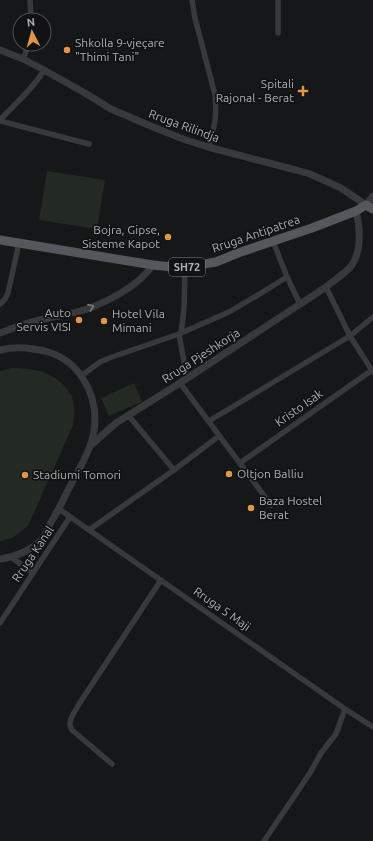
<svg xmlns="http://www.w3.org/2000/svg" width="373" height="841" font-family="Ubuntu,sans-serif">
<rect width="100%" height="100%" fill="#161718"/>
<g fill="#232a23">
<path d="M47,171l58,9 -8,49 -58,-9z"/>
<path d="M11,368c21,0 42,3 56,21 1,3 4,5 5,8 3,9 2,19 1,28l-45,101 -16,12 -12,3v-170z"/>
<path d="M134,383l8,19 -33,14 -8,-18z"/>
</g>
<g fill="none" stroke-linecap="round" stroke-linejoin="round">
<g stroke="#38393d" stroke-width="5.5">
<path d="M30,0l1,20"/>
<path d="M192,0l3,18 20,77c2,22 0,31 -7,52"/>
<path d="M278,0v33"/>
<path d="M23,59l6,-15"/>
<path d="M0,120c15,-16 33,-31 44,-50"/>
<path d="M0,121l89,23"/>
<path d="M273,241l14,36 13,27"/>
<path d="M326,287l24,49 23,36"/>
<path d="M0,304l5,-5 3,-6 11,-50"/>
<path d="M181,333l3,-24 1,-42"/>
<path d="M179,334l8,44"/>
<path d="M81,376l19,-14 12,-5 67,-23 50,-22 29,-17 29,-18"/>
<path d="M180,383l91,122"/>
<path d="M209,421l141,-85 23,-19"/>
<path d="M240,463l132,-93"/>
<path d="M174,470l45,-34"/>
<path d="M59,509l286,200 28,18"/>
<path d="M89,530l85,-60 -46,-55"/>
<path d="M11,557l22,16"/>
<path d="M0,623l70,-106"/>
<path d="M112,764l-40,-34c-6,-8 3,-18 7,-26l82,-124"/>
<path d="M264,841l46,-68 11,-20 15,-19 9,-25"/>
</g>
<g stroke="#38393d" stroke-width="7">
<path d="M0,50l23,9 21,11 41,23 26,16 42,18 30,12 25,8 88,23 14,4 31,14 25,17 7,-9"/>
<path d="M0,333c11,-4 21,-8 32,-11 17,-5 35,-7 52,-12 24,-8 54,-24 69,-45"/>
<path d="M0,350c12,-3 21,-3 33,-1 5,1 10,1 15,3 29,8 47,38 47,67 0,8 -2,19 -5,27 -6,16 -15,31 -23,46 -5,11 -11,22 -17,32 -2,5 -4,10 -7,14 -10,12 -28,19 -43,21"/>
<path d="M91,445l25,-22 64,-40 146,-96c8,-7 19,-13 26,-22 10,-15 8,-38 4,-54"/>
</g>
<path stroke="#54575b" stroke-width="9" d="M0,240l153,25 28,3 35,-6 22,-9 74,-25 44,-17 10,-6 7,4"/>
</g>
<defs><path id="oneway-chevron" d="M-2-3.5L2.5 0L-2 3.5" fill="none" stroke-width="1.6" stroke-linecap="round" stroke-linejoin="round"/></defs>
<use stroke="#777a80" href="#oneway-chevron" transform="translate(91 307) rotate(-21)"/>
<g fill="#e19545" stroke="#111213" stroke-width="1.5">
<circle cx="67" cy="50" r="4"/>
<path d="M301 85h4v4h4v4h-4v4h-4v-4h-4v-4h4z"/>
<circle cx="168" cy="237" r="4"/>
<circle cx="79" cy="320" r="4"/>
<circle cx="104" cy="321" r="4"/>
<circle cx="229" cy="474" r="4"/>
<circle cx="25" cy="475" r="4"/>
<circle cx="251" cy="508" r="4"/>
</g>
<g text-anchor="middle" stroke-width="3.5" stroke-linejoin="round" paint-order="stroke">
<rect fill="#111213" stroke="#7c8186" stroke-width="1" x="169" y="258" width="36" height="18" rx="3"/>
<g font-size="11" font-weight="bold" fill="#aab0b7">
<text x="187" y="271">SH72</text>
</g>
<g font-size="12" fill="#aab0b7" stroke="#111213" text-anchor="start">
<text x="75" y="47">Shkolla 9-vjeçare<tspan x="75" dy="14">"Thimi Tani"</tspan></text>
<text x="294" y="88" text-anchor="end">Spitali<tspan x="294" dy="14">Rajonal - Berat</tspan></text>
<text x="160" y="234" text-anchor="end">Bojra, Gipse,<tspan x="160" dy="14">Sisteme Kapot</tspan></text>
<text x="71" y="317" text-anchor="end">Auto<tspan x="71" dy="14">Servis VISI</tspan></text>
<text x="112" y="318">Hotel Vila<tspan x="112" dy="14">Mimani</tspan></text>
<text x="237" y="478">Oltjon Balliu</text>
<text x="33" y="479">Stadiumi Tomori</text>
<text x="259" y="505">Baza Hostel<tspan x="259" dy="14">Berat</tspan></text>
</g>
<g font-size="12" fill="#aab0b7" stroke="#111213">
<text transform="translate(184 126) rotate(20)" y="4">Rruga Rilindja</text>
<text transform="translate(256 234) rotate(-19)" y="4">Rruga Antipatrea</text>
<text transform="translate(201 356) rotate(-33)" y="4">Rruga Pjeshkorja</text>
<text transform="translate(299 408) rotate(-35)" y="4">Kristo Isak</text>
<text transform="translate(33 554) rotate(-56)" y="4">Rruga Kanal</text>
<text transform="translate(222 609) rotate(35)" y="4">Rruga 5 Maji</text>
</g>
</g>
<g transform="translate(32 32) rotate(354)"><circle r="19" fill="#111213" stroke="#4e5155"/>
<path d="M0-3L7 15L0 10L-7 15Z" fill="#e19545"/>
<text y="-6" font-size="11" font-weight="bold" text-anchor="middle" fill="#aab0b7">N</text>
</g>
</svg>
